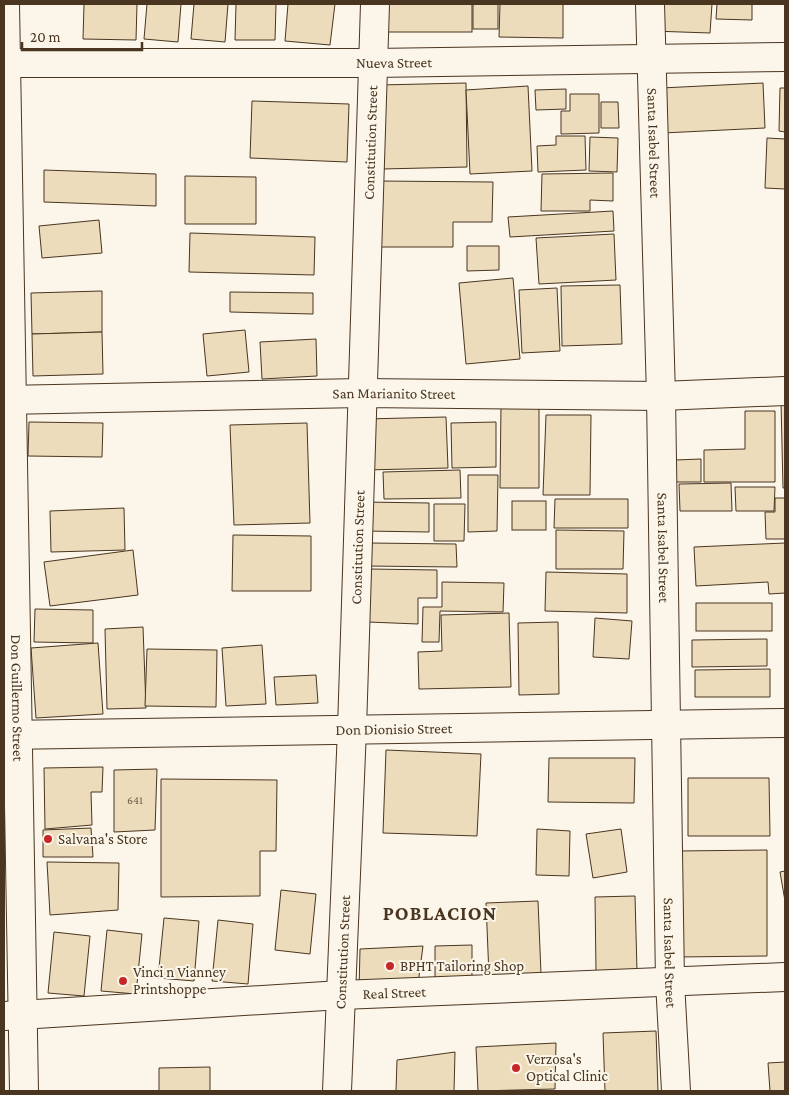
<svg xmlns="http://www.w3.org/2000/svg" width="789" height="1095" font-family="'Crimson Pro',serif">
<rect width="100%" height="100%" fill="#fbf6e9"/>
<g fill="#ecdcbc" stroke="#4a3520">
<path d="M84,4h53l-1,36 -53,-1z"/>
<path d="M147,4h34l-3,38 -34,-3z"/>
<path d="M194,4h34l-3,38 -34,-3z"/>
<path d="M236,4h40l-1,36h-40z"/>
<path d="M288,4h47l-5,41 -45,-4z"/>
<rect x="386" y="4" width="86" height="28"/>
<rect x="473" y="4" width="25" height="25"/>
<path d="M500,4h63v34l-64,-1z"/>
<path d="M653,4h59l-2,29 -58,-2z"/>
<path d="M717,4h35v16l-36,-1z"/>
<path d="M466,83l1,84 -85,2 -2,-84z"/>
<path d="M763,83l2,45 -102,5 -2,-45z"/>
<path d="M528,86l4,85 -62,3 -4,-84z"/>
<path d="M780,88h5v44l-6,-1z"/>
<path d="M566,89v20l-30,1 -1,-20z"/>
<path d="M570,94h29v39l-38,1v-23h9z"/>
<path d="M252,101l97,3 -2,58 -97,-4z"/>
<path d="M601,102h17l1,26h-18z"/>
<path d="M556,136h29l1,34 -48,2 -1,-26 19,-1z"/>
<path d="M590,137l28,1 -1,34 -28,-1z"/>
<path d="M767,138l18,1v50l-20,-1z"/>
<path d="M44,170l112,4v32l-112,-4z"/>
<path d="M613,173v28l-23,-1v11h-49l1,-37z"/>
<path d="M185,176l71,1v47h-71z"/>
<path d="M379,181l114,1 -1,40h-39v25h-74z"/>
<path d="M613,211l1,20 -104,6 -2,-20z"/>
<path d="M99,220l3,33 -60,5 -3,-32z"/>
<path d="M190,233l125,4 -1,38 -125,-3z"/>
<path d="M614,234l2,46 -77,4 -3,-46z"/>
<path d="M467,246h32v24l-32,1z"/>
<path d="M513,278l7,81 -54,5 -7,-81z"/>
<path d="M620,285l2,59 -60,2 -1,-60z"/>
<path d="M557,288l3,63 -38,2 -3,-63z"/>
<path d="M102,291v41l-70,2 -1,-41z"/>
<path d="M230,292l83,1v21l-83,-2z"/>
<path d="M245,330l4,42 -42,4 -4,-42z"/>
<path d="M102,332l1,42 -70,2 -1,-42z"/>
<path d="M316,339l1,37 -55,3 -2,-37z"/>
<path d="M781,402h4v86h-2z"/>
<path d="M501,405h38v83h-39z"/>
<path d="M745,411h30v71h-71v-32l41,-1z"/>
<path d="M546,415h45l-1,80h-47z"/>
<path d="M446,417l2,51 -83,2v-51z"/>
<path d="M29,422l74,1 -1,34 -74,-1z"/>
<path d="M496,422v45l-44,1 -1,-45z"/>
<path d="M307,423l3,100 -76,2 -4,-100z"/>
<path d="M701,459v23h-26v-22z"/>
<path d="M460,470l1,28 -77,1 -1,-27z"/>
<path d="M468,475h30l-1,56 -29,1z"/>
<path d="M731,483l1,28h-52l-1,-27z"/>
<path d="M735,487h40l-1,24h-38z"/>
<path d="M775,498h10v41h-19l-1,-27h10z"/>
<path d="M555,499h73v29h-74z"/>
<rect x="512" y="501" width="34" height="29"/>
<path d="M364,502l65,1v29l-65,-1z"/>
<path d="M434,504h31l-1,37h-30z"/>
<path d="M124,508l1,42 -74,2 -1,-41z"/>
<path d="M556,530l68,1 -1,38h-67z"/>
<path d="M233,535l78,1v55h-79z"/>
<path d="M368,543l88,1 1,23 -90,-1z"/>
<path d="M785,543v50l-16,1 -1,-12 -72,4 -2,-39z"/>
<path d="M133,550l5,45 -88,11 -6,-44z"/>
<path d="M369,569l68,1v28h-19v26l-50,-2z"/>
<path d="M546,572l81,2v39l-82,-2z"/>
<path d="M442,582l62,1 -1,29 -63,-1 -1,31h-17l1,-35h19z"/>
<rect x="696" y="603" width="76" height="28"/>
<path d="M35,609l58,1v33l-59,-1z"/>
<path d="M509,613l2,74 -92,2 -1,-37 24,-1 -1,-36z"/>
<path d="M595,618l37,3 -3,38 -36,-2z"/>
<path d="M558,622l1,72 -40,1 -1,-72z"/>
<path d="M143,627l3,81 -39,1 -2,-80z"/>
<path d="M767,639v27l-75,1v-27z"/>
<path d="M98,643l5,71 -67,4 -5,-70z"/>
<path d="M262,645l4,59 -40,2 -4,-58z"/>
<path d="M147,649l70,1 -1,57 -71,-1z"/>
<path d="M770,669v28h-75v-27z"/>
<path d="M316,675l2,28 -42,2 -2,-28z"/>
<path d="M386,750l95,4 -4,82 -94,-3z"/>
<path d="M549,758h86l-1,45 -86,-1z"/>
<path d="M103,767l-1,25h-11l1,33 -47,4 -1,-61z"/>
<path d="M157,769l-2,61 -41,2v-62z"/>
<path d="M688,778h81l1,58h-82z"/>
<path d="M161,779l116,1 -1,71h-16v45l-99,1z"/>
<path d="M91,828l2,29h-50v-27z"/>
<path d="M537,829l33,2 -1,45 -33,-1z"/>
<path d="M621,829l6,43 -34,6 -7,-44z"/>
<path d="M767,850v106l-90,1 -1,-106z"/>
<path d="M47,862l72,1 -1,47 -68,5z"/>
<path d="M785,871v30l-5,-29z"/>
<path d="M281,890l35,4 -6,60 -35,-4z"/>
<path d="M635,896l2,75h-41l-1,-74z"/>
<path d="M538,901l3,73 -52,2 -3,-73z"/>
<path d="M164,918l35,3 -5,60 -36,-3z"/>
<path d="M218,920l35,4 -5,60 -36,-3z"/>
<path d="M107,930l35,4 -6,60 -35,-3z"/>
<path d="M54,932l36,4 -6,60 -36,-3z"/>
<path d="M472,945v39h-37v-38z"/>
<path d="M423,946l-5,38 -59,7 1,-42z"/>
<path d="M656,1031l2,60h-53l-2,-58z"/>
<path d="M556,1043l-1,46 -77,2 -2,-44z"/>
<path d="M455,1052l-1,39h-58l1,-31z"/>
<path d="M785,1062v29h-15l-2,-28z"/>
<path d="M210,1067v24h-51v-23z"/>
</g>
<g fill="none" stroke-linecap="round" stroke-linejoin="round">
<g stroke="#4a3520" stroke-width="30">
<g id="minor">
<path id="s1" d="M5,4l19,1087"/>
<path id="s2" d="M650,4l11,392 9,586 6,109"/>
<path id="s3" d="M4,63h369l412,-6"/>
<path id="s4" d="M4,400l358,-7 299,3 124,-5"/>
<path id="s5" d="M4,735l781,-12"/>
<path id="s6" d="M337,1091l15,-362 23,-725"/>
</g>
</g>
<g stroke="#4a3520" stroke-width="30">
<g id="major">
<path id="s7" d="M4,1016l337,-21 444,-18"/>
</g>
</g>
<use href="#minor" stroke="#fbf6e9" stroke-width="28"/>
<use href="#major" stroke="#fbf6e9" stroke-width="28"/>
</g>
<g fill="#c62828" stroke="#fbf6e9" stroke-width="2">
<circle cx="48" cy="839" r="5"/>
<circle cx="390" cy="966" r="5"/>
<circle cx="123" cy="981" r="5"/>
<circle cx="516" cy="1068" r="5"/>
</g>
<g text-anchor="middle" stroke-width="4" stroke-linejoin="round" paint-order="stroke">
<g font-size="12" fill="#725f47">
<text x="135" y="804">641</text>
</g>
<g font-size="15" fill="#4a3520" stroke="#fbf6e9">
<text dy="5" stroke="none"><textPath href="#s3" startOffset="390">Nueva Street</textPath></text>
<text dy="5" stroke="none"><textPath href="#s6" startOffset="949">Constitution Street</textPath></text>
<text dy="5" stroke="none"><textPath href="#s2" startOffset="139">Santa Isabel Street</textPath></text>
<text dy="5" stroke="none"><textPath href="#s4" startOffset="390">San Marianito Street</textPath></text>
<text dy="5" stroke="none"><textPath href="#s6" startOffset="544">Constitution Street</textPath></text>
<text dy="5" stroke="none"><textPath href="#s2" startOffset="544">Santa Isabel Street</textPath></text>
<text dy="5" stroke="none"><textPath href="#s1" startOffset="694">Don Guillermo Street</textPath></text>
<text dy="5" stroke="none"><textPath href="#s5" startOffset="390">Don Dionisio Street</textPath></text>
<text dy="5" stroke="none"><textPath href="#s6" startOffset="139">Constitution Street</textPath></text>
<text dy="5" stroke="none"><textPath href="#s2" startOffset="949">Santa Isabel Street</textPath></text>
<text dy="5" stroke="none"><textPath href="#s7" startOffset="391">Real Street</textPath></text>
</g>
<g font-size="15" fill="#4a3520" stroke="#fbf6e9" text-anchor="start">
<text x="58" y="844">Salvana's Store</text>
<text x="400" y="971">BPHT Tailoring Shop</text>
<text x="133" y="977">Vinci n Vianney<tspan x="133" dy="17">Printshoppe</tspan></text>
<text x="526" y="1064">Verzosa's<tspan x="526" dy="17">Optical Clinic</tspan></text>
</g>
<g font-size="20" font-weight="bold" letter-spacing="1" fill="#4a3520" stroke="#fbf6e9">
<text x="440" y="920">POBLACION</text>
</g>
</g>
<rect width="789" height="1095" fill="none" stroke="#4a3520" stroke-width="10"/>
<path d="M22 42v8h120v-8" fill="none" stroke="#4a3520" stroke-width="2.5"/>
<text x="30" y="42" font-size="15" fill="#4a3520" stroke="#fbf6e9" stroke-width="4" paint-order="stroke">20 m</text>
</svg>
